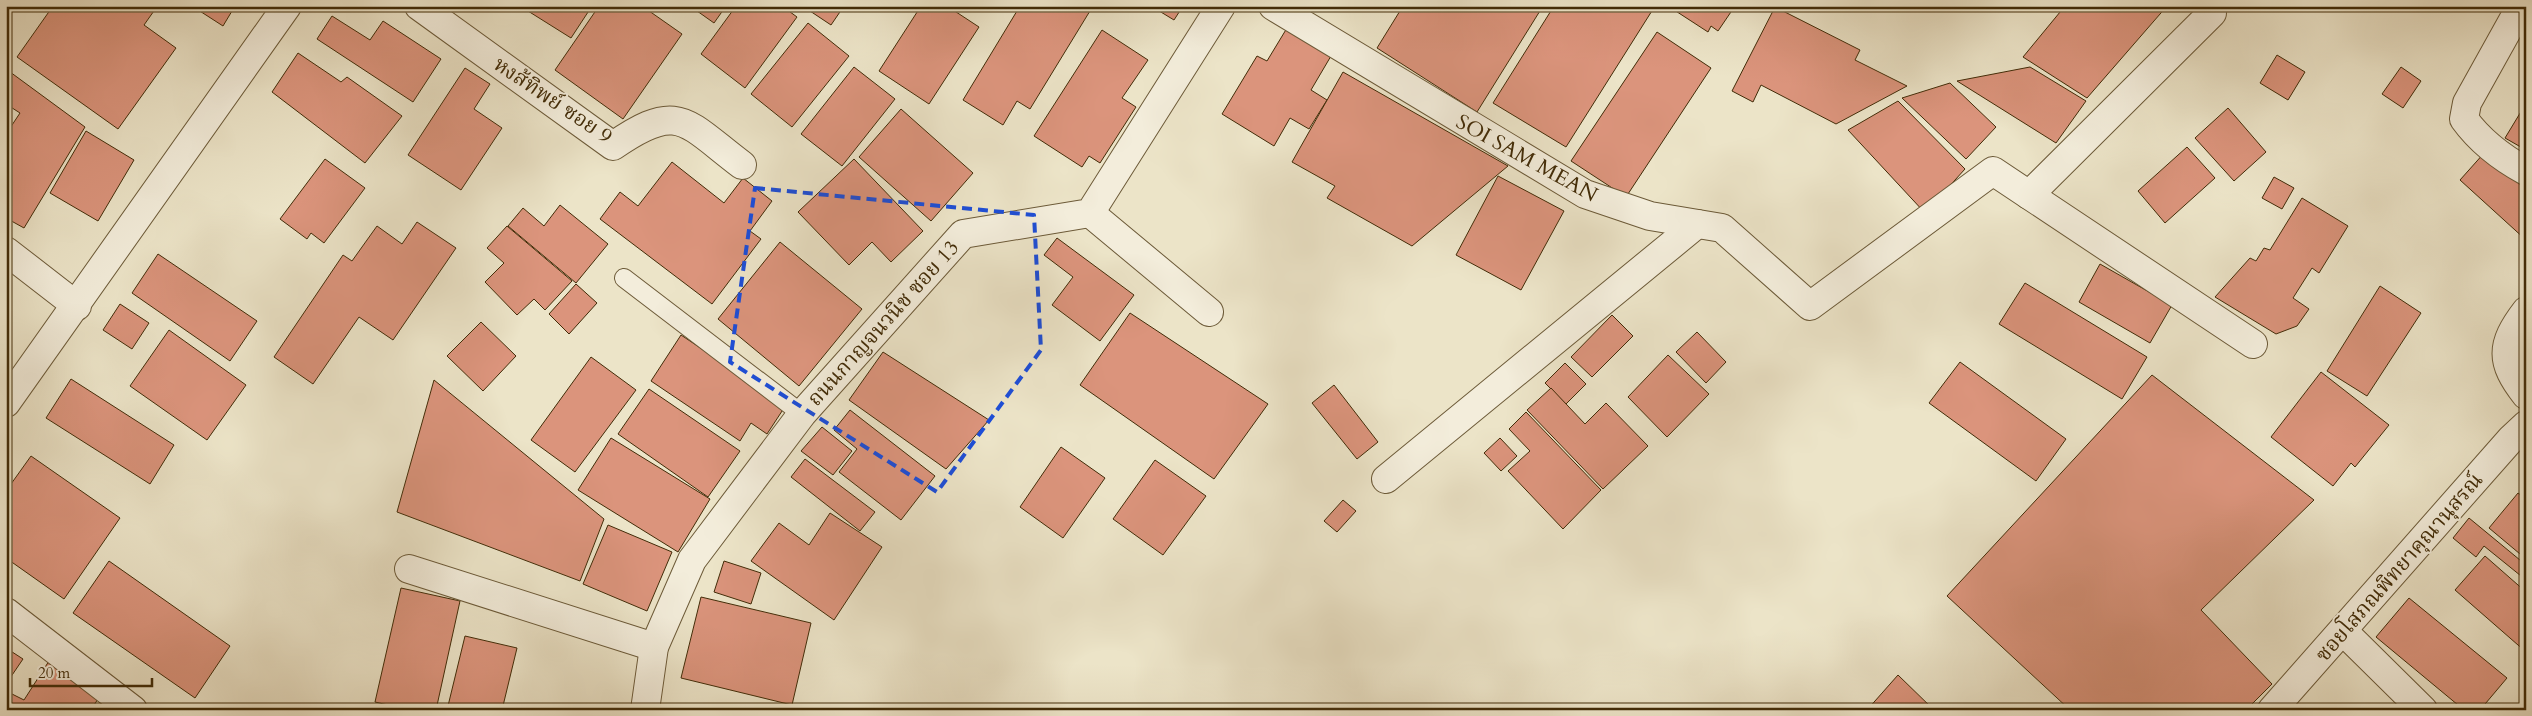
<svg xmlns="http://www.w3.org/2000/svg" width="2532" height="716" font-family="Cardo,'Noto Serif Thai',serif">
<rect width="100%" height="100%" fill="#ece4c8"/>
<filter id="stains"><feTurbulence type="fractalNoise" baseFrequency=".004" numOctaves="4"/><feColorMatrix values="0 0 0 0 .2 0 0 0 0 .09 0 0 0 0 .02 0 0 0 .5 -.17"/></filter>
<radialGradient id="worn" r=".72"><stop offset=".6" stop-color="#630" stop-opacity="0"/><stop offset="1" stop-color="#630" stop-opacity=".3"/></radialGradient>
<g fill="#db947c" stroke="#422c08">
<path d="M53,6l103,2 -12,17 32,23 -58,81 -101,-72z"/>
<path d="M192,6h43l-12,20z"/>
<path d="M520,6h72l-21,32z"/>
<path d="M599,6h43l40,28 -59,85 -68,-49z"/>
<path d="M690,6h36l-12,17z"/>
<path d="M736,6h46l15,11 -52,71 -44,-34z"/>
<path d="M813,6h31l-13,19 -21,-14z"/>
<path d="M921,6h26l32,21 -50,77 -50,-33z"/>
<path d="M1020,6h73l-63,103 -13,-8 -14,24 -40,-25z"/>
<path d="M1151,6h32l-9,14z"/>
<path d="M1403,6h140l-66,106 -100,-64z"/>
<path d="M1554,6h101l-89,141 -73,-44z"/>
<path d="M1668,6h67l-17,25 -7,-5 -3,6z"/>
<path d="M2065,6h102l-80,92 -64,-41z"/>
<path d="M1775,7l85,43 -5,10 52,26 -71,38 -75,-39 -8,17 -21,-11z"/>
<path d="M332,16l38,24 13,-19 58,38 -28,43 -96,-63z"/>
<path d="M808,23l41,33 -57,71 -41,-33z"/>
<path d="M1287,28l44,28 -20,34 16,10 -18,29 -19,-11 -16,28 -52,-32 35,-58 10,5z"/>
<path d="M1102,30l46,30 -26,38 14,9 -36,56 -11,-7 -7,11 -48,-31z"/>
<path d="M1657,32l54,36 -85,129 -55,-36z"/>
<path d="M298,53l43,29 6,-5 55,39 -37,47 -93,-71z"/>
<path d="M2277,55l28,17 -17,28 -28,-17z"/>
<path d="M854,67l41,32 -53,67 -41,-32z"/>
<path d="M2030,67l56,34 -30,42 -99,-62z"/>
<path d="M2401,67l20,14 -18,27 -21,-14z"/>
<path d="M465,68l25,16 -16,25 28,19 -41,62 -53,-35z"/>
<path d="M6,69l79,58 -61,101 -18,-10v-84l14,-21 -14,-9z"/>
<path d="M1343,72l165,94 -96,80 -85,-48 8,-12 -43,-24z"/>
<path d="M1950,83l46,44 -30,32 -64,-61z"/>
<path d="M1898,101l67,68 -40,44 -77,-83z"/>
<path d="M2525,105h1v45l-21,-12z"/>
<path d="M2228,108l38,44 -32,29 -39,-43z"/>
<path d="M901,109l72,64 -42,48 -72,-64z"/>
<path d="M86,131l48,29 -36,61 -48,-28z"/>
<path d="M2187,147l28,31 -50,45 -27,-32z"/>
<path d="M2485,152l41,38v50l-66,-60z"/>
<path d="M325,159l40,29 -41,55 -13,-10 -4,6 -27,-20z"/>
<path d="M854,159l69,72 -32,31 -19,-20 -23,23 -51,-53z"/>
<path d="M672,162l52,41 19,-25 29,23 -22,30 11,8 -49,65 -112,-85 20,-27 18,14z"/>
<path d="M1498,176l66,35 -43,79 -65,-35z"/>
<path d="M2274,177l20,11 -12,21 -20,-11z"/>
<path d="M2302,198l46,28 -29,47 -7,-5 -19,30 16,11 -12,17 -21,8 -61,-37 35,-39 6,3 8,-13 6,2z"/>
<path d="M560,205l48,39 -32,39 -68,-57 15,-18 21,18z"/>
<path d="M417,222l39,26 -63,92 -34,-23 -46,67 -39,-27 69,-102 9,6 25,-35 25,18z"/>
<path d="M507,226l65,55 -27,29 -11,-11 -17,16 -32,-33 19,-19 -17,-15z"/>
<path d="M1057,238l77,57 -34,46 -48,-36 21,-28 -29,-22z"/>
<path d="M780,242l82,67 -63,77 -81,-67z"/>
<path d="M158,254l99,67 -27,40 -98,-68z"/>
<path d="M2100,264l72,41 -22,38 -71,-41z"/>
<path d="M2025,283l122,74 -25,42 -123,-75z"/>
<path d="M576,284l21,19 -28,31 -20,-20z"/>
<path d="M2380,286l41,27 -54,83 -40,-25z"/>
<path d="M120,304l29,19 -17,26 -29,-19z"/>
<path d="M1130,313l138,91 -54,75 -134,-94z"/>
<path d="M1612,315l21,21 -41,41 -21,-20z"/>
<path d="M481,322l35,34 -33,35 -36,-35z"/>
<path d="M169,330l77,55 -39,55 -77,-54z"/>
<path d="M1697,332l29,30 -20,21 -30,-31z"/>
<path d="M681,335l105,70 -19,29 -16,-11 -11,18 -89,-60z"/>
<path d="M883,352l106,68 -43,49 -97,-69z"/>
<path d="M1668,355l41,39 -42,43 -39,-40z"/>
<path d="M591,357l45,33 -61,82 -44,-32z"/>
<path d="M1960,362l106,77 -30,42 -107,-78z"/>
<path d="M1565,363l21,21 -20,20 -21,-21z"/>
<path d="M2321,372l68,53 -34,42 -4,-4 -18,23 -62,-49z"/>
<path d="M2152,375l162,125 -113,110 71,74 -26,26h-176l-123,-114z"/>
<path d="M71,379l103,66 -24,39 -104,-66z"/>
<path d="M434,380l170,139 -24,62 -183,-69z"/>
<path d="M1334,385l44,57 -21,17 -45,-56z"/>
<path d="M1551,388l34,36 21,-21 42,43 -45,43 -76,-79z"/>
<path d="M649,389l91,62 -32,46 -90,-63z"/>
<path d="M850,410l85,66 -34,44 -62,-48 18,-23 -23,-19z"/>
<path d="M1526,412l75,78 -38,39 -55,-58 22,-20 -21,-22z"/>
<path d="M822,427l30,24 -19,24 -32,-24z"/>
<path d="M611,438l99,61 -32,53 -100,-62z"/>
<path d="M1500,438l17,18 -16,15 -17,-18z"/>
<path d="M1061,447l44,31 -42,60 -43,-31z"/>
<path d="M31,456l89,62 -56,81 -58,-41v-67z"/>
<path d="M805,459l70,53 -15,19 -69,-54z"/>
<path d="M1155,460l51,36 -43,59 -50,-36z"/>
<path d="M2518,493l8,6v60l-37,-31z"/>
<path d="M1343,500l13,11 -19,21 -13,-11z"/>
<path d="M830,513l52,34 -48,73 -83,-59 28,-38 30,22z"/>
<path d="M2469,518l57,47v15l-42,-34 -8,11 -23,-19z"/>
<path d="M608,525l64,27 -25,59 -64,-27z"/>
<path d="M2485,556l41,36v60l-71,-62z"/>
<path d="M109,561l121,85 -35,52 -122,-85z"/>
<path d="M724,561l37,12 -10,31 -37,-12z"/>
<path d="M401,588l59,13 -24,109h-26l-35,-8z"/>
<path d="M701,597l110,26 -19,82 -111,-27z"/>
<path d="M2409,598l98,80 -27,32h-16l-88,-73z"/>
<path d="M465,636l52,12 -15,62h-55z"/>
<path d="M6,648l17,11 -17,25z"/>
<path d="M49,661l52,33 -10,16h-85v-7l6,-9 12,6z"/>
<path d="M1898,675l36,35h-67z"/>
</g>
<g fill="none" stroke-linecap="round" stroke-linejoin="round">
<g stroke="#6c5a38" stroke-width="20">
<path id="service" d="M624,278l178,136"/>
</g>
<g stroke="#6c5a38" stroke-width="30">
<g id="minor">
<path d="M419,6l194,140c66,-46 72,-24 129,19"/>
<path d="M1273,6l312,188 65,22 72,12 88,78 183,-135 36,24 183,-182"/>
<path d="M2521,6l-54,97 -3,16c16,22 38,39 62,52"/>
<path d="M2029,195l224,149"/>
<path d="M1090,213l119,99"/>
<path d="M6,251l71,55"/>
<path d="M2526,311c-26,34 -26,51 0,84"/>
<path d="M6,403l281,-397"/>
<path d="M1386,479l311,-255"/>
<path d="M409,569l245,78"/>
<path d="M6,612l127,98"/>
<path d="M2343,631l80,79"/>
<path d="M645,710l9,-63 38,-87 110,-146 161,-180 127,-21 131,-207"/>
<path d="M2272,710l239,-271 15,-14"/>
</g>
</g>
<use href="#service" stroke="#f3eddb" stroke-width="18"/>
<use href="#minor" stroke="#f3eddb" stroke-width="28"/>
</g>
<path fill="none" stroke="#1d4ed8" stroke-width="4" stroke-dasharray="10 6" stroke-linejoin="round" d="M755,188l279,27 7,135 -104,142 -207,-130z"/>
<g text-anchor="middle" stroke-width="4" stroke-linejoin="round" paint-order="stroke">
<g font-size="21" fill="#422c08" stroke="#f3eddb">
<text transform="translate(553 100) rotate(34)" y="7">หงส้ทิพย์ ซอย 9</text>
<text transform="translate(1527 158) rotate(29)" y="7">SOI SAM MEAN</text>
<text transform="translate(883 323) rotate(-48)" y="7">ถนนกาญจนวนิช ซอย 13</text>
<text transform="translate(2399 567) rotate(-49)" y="7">ซอยโสภณพิทยาคุณานุสรณ์</text>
</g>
</g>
<rect width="2532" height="716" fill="none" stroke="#ece4c8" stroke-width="25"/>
<rect x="8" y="8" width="2517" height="701" fill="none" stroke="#422c08" stroke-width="2.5"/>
<rect x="12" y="12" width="2507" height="691" fill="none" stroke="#422c08"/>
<path d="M30 678v8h122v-8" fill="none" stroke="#422c08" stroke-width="2.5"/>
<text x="38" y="678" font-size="15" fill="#422c08" stroke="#f3eddb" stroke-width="4" paint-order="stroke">20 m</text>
<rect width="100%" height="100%" filter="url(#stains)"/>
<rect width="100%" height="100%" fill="url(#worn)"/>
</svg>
